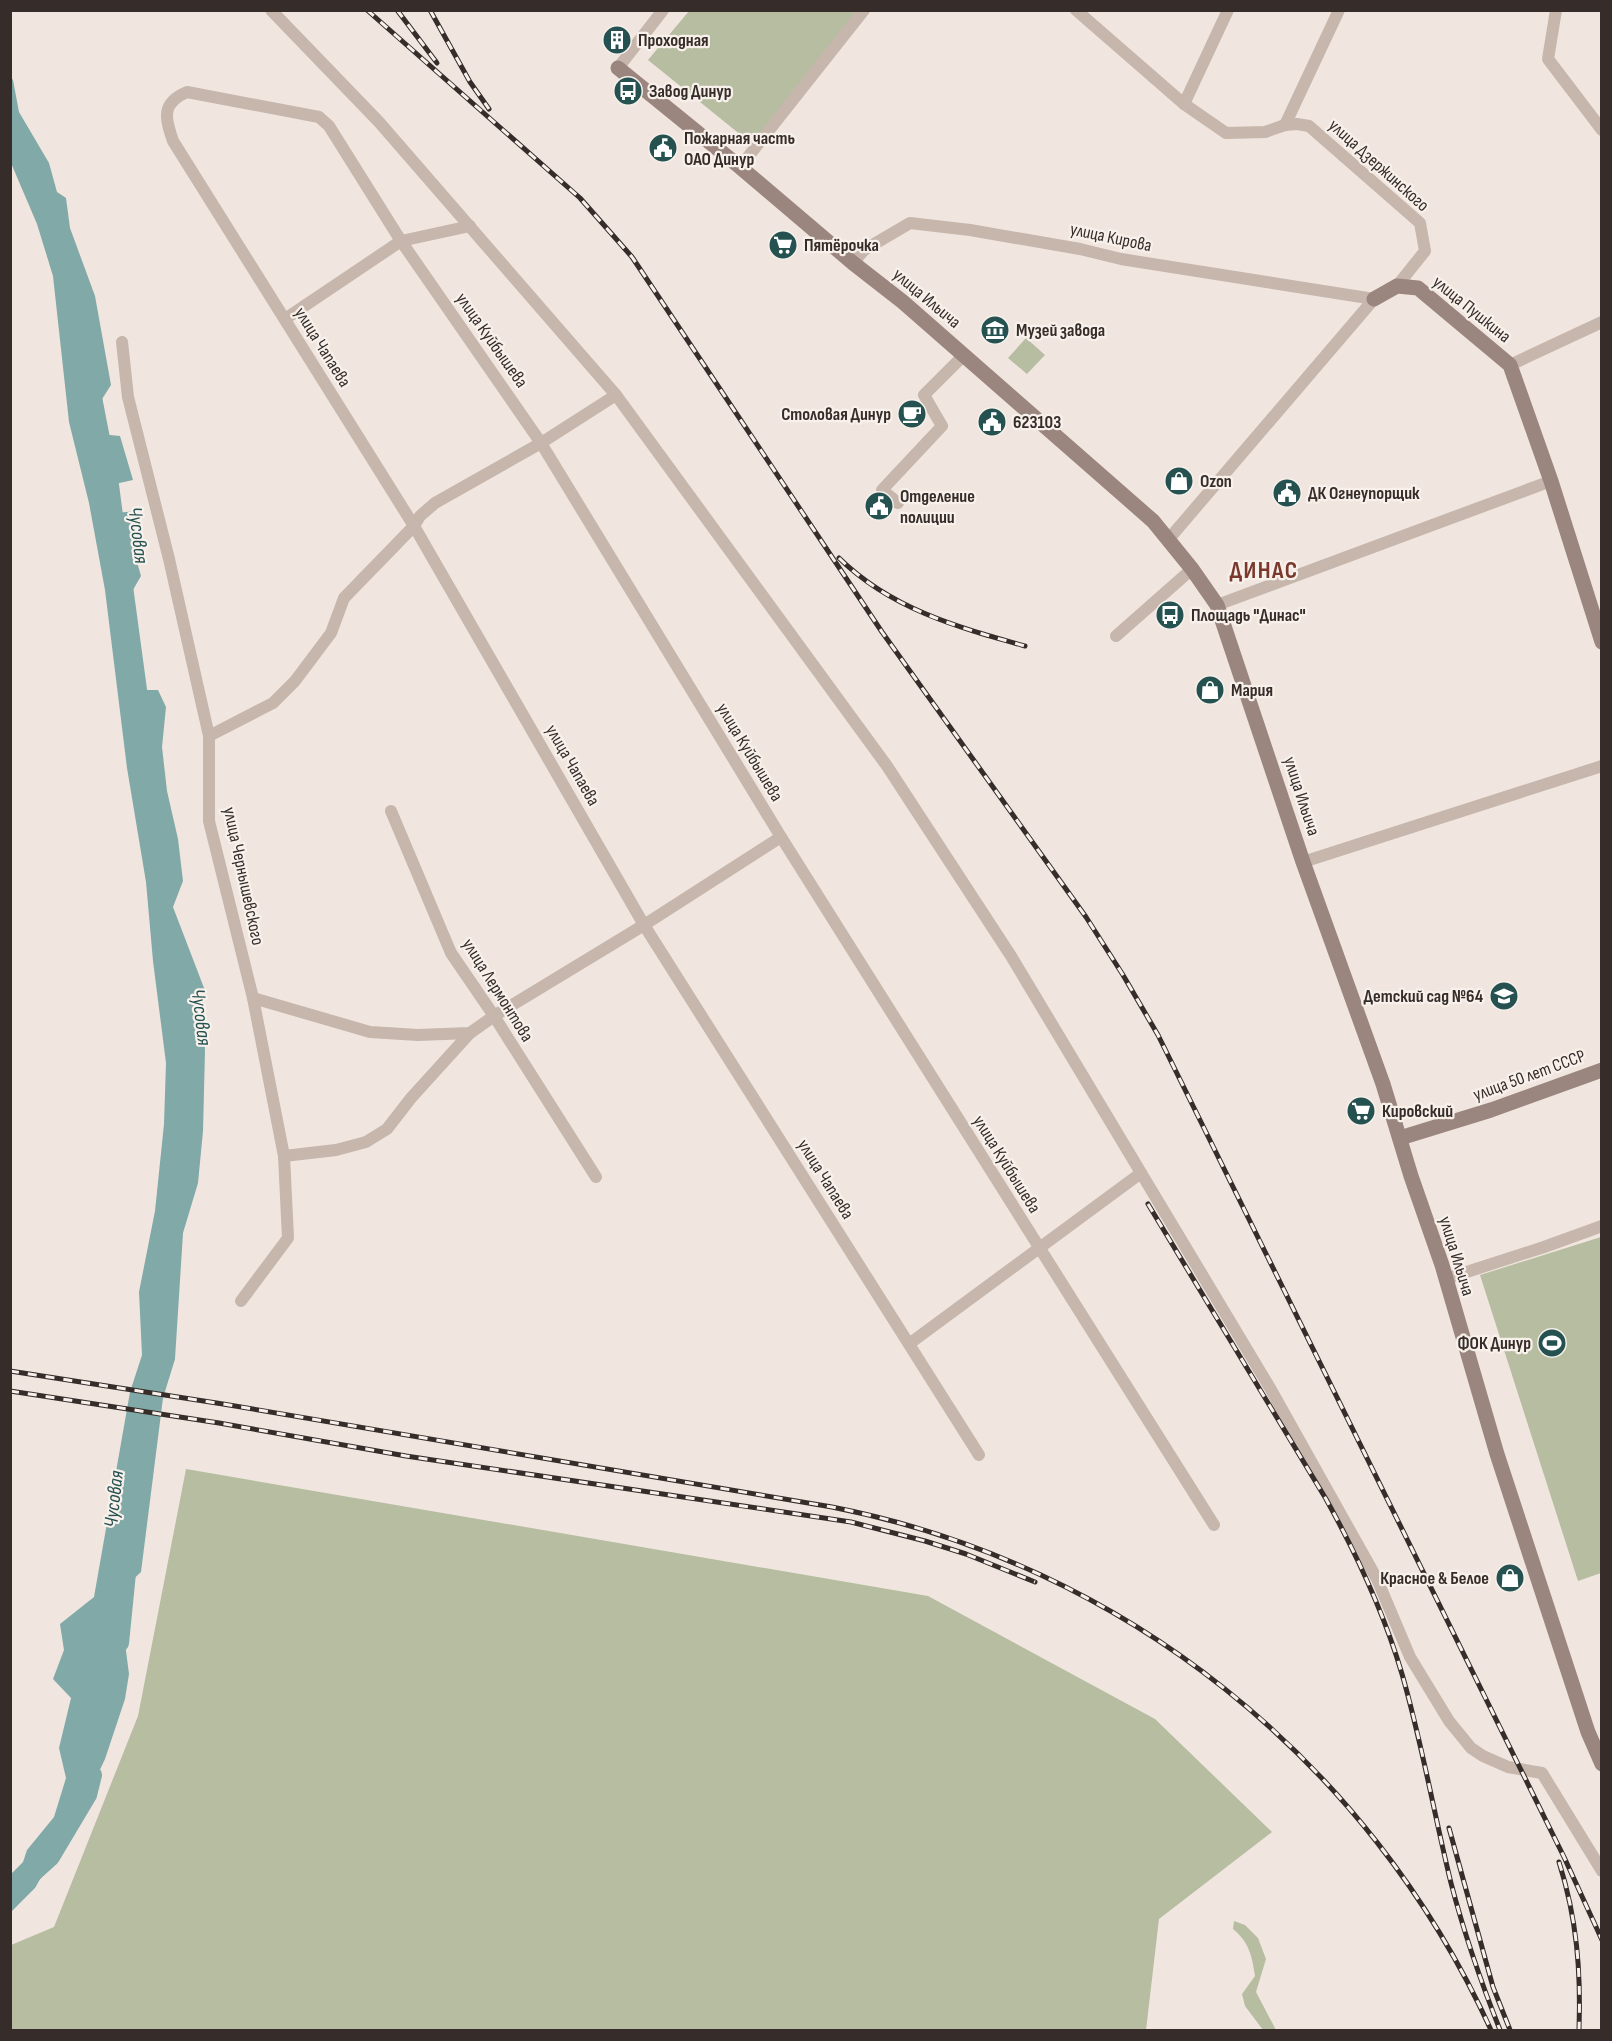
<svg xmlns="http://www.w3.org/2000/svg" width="1612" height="2041" font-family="'Sofia Sans Condensed',sans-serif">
<rect width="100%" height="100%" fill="#f0e6df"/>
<g fill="#b6bda1">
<path d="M689,11h169l-106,133 -104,-84z"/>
<path d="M1026,338l19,17 -18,19 -19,-16z"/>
<path d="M1601,1237v336l-23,8 -98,-306z"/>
<path d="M186,1469l742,127 227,123 117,113 -113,87 -13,111h-1135v-85l43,-18 84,-211z"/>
<path d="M1234,1921l11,4 13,13 8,21 -10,33 20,38h-13l-18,-24 -3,-12 13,-18c-3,-20 -6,-34 -22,-47z"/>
</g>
<path fill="#81a9a8" d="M10,76l3,4 6,32 30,51 8,29 9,6 4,30 25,68 16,89 -16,25 5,24 20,2 13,44 -23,5 4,28 24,-2 3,23 -8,14 8,28 -15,26 12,88h20l8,17 -4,40 5,44 11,48 5,42 -10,26 31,81 1,63 -2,80 -5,52 -15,50 -8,126 -12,39 -22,174 -15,14 -4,34 7,54 -4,25 -20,60 -17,36 -53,93 -24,24v-38l12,-12 4,-12 27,-33 12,-39 -7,-30 12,-50 -18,-19 11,-29 -4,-26 34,-27 36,-205 12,-37 -3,-63 16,-81 9,-87 2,-61 -13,-102 -7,-79 -19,-114 -22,-178 -16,-87 -20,-81 -16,-146 -16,-52 -26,-61z"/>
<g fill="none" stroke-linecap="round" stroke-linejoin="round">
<g stroke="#81a9a8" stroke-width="18">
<path d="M91,387l19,98 6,46"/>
<path d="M123,579l18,133"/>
<path d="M120,1643l8,-80"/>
<path d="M10,1894l41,-37 37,-62 5,-20"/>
</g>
<g stroke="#c6b6ac" stroke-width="12">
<path d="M271,10l108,112 237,273 271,371 124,190 259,432 107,191 33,78 39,64 22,27 12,8 25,11 34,6 60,98"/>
<path d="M1076,10l108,94 42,29 39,-1 20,-7 12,-1 12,2 111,97 5,28 -28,35"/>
<path d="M1556,10l-8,49 54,71"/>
<path d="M618,68l45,-58"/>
<path d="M1184,104l44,-94"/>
<path d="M1285,125l54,-115"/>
<path d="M740,167l124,-157"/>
<path d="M853,263l11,-13 46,-27 60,7 110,19 41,10 253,40"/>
<path d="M285,319l116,-78 69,-15"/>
<path d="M122,342l6,55 41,162 40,177v85l44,177 31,158 4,82 -47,63"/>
<path d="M1510,365l92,-43"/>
<path d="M898,503l-16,-13 60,-64 -18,-31 40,-40"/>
<path d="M1168,540l206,-241"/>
<path d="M1217,605l334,-124"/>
<path d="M1116,636l76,-67"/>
<path d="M209,736l64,-33 22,-22 36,-48 13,-35 70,-72 6,-10 15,-13 106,-60 75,-48"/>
<path d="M391,811l60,142 43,63 102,161"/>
<path d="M1303,862l299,-96"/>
<path d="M253,998l117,34 48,3 52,-2 24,-17 150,-91 137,-88"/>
<path d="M284,1156l52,-6 30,-8 21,-13 24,-31 59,-65"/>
<path d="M1445,1279l99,-32 58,-21"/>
<path d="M909,1344l232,-171"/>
<path d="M979,1455l-335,-530 -230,-399 -241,-385c-8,-23 -12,-38 14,-49l132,25 10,9 72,115 140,202 240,394 433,688"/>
</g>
<g stroke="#9a867e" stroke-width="15">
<path d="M618,68l122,99 113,96 50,39 250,219 39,48 25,36 86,257 80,222 28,92 31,89 55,189 91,278 14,32"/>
<path d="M1374,299l23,-13 21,2 92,77 41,116 51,161"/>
<path d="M1400,1138l91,-28 111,-40"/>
</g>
<g stroke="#362d2a" stroke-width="5">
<g id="rail">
<path d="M367,10l213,188 52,59 250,375 204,285 37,58 35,60 406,822 38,83"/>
<path d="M397,10l40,53"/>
<path d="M430,10l40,72 19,27"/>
<path d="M839,558c52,51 118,69 186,88"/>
<path d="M1148,1204l178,295c31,56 58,114 76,175 20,69 32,140 49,209 13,50 30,99 49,147"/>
<path d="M10,1371l213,33 609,103c291,57 536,253 659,523"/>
<path d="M10,1391l209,32 187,33 445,66 74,19 41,13 69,28"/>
<path d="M1449,1828l44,159 17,43"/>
<path d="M1559,1862c18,57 22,109 20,168"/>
</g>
</g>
<use href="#rail" stroke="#f8f1eb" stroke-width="3" stroke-dasharray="9" stroke-linecap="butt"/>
</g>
<defs>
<g id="building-disc" transform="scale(1.5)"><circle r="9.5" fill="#255251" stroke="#f8f1eb"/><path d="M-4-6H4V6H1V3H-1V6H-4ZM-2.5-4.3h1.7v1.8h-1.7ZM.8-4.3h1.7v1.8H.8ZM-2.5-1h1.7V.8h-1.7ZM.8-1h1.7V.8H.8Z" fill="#fff"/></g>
<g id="bus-disc" transform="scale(1.5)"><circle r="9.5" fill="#255251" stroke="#f8f1eb"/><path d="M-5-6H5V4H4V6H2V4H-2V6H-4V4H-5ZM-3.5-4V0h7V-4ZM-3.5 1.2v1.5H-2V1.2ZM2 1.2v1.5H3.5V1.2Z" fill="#fff"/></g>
<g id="civic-disc" transform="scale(1.5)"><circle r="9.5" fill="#255251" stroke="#f8f1eb"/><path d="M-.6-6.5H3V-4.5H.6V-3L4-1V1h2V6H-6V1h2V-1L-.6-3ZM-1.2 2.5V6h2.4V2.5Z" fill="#fff"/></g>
<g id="supermarket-disc" transform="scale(1.5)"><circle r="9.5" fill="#255251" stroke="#f8f1eb"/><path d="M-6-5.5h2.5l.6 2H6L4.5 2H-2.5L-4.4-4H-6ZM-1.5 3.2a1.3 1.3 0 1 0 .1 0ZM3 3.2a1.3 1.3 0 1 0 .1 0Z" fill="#fff"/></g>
<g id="museum-disc" transform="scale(1.5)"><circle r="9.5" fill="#255251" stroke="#f8f1eb"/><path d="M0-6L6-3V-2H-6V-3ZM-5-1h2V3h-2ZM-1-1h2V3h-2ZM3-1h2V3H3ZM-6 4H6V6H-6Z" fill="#fff"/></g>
<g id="cafe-disc" transform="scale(1.5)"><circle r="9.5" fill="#255251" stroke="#f8f1eb"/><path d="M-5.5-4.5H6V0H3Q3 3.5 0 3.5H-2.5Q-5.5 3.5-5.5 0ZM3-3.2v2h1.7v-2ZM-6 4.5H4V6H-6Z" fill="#fff"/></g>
<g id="shop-disc" transform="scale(1.5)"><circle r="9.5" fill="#255251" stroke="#f8f1eb"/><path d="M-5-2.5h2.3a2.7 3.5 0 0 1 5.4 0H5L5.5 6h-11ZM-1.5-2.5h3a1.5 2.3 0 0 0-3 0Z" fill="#fff"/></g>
<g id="school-disc" transform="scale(1.5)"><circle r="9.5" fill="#255251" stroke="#f8f1eb"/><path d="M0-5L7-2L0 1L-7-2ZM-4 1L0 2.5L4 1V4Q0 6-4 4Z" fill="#fff"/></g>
<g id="stadium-disc" transform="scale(1.5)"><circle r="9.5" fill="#255251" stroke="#f8f1eb"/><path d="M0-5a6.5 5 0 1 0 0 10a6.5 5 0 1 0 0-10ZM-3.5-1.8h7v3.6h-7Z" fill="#fff"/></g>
</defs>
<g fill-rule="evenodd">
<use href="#building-disc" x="617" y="40"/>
<use href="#bus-disc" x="628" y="91"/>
<use href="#civic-disc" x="663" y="148"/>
<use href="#supermarket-disc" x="783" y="245"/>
<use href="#museum-disc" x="995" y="330"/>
<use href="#cafe-disc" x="912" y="414"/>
<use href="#civic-disc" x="992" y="422"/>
<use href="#shop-disc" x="1179" y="481"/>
<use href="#civic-disc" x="1287" y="493"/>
<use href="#civic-disc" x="879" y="506"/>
<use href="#bus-disc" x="1170" y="615"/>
<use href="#shop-disc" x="1210" y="690"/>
<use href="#school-disc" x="1504" y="996"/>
<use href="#supermarket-disc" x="1361" y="1111"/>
<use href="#stadium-disc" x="1552" y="1343"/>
<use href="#shop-disc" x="1510" y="1578"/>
</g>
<g text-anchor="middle" stroke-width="4.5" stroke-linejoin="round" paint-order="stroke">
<g font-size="18" font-weight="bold" fill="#362d2a" stroke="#f8f1eb" text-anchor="start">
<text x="638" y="46">Проходная</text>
<text x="649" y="97">Завод Динур</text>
<text x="684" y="144">Пожарная часть<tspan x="684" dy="21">ОАО Динур</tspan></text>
<text x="804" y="251">Пятёрочка</text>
<text x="1016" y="336">Музей завода</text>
<text x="891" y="420" text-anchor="end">Столовая Динур</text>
<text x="1013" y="428">623103</text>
<text x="1200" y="487">Ozon</text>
<text x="1308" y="499">ДК Огнеупорщик</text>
<text x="900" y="502">Отделение<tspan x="900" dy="21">полиции</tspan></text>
<text x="1191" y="621">Площадь "Динас"</text>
<text x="1231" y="696">Мария</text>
<text x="1483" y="1002" text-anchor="end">Детский сад №64</text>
<text x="1382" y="1117">Кировский</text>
<text x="1531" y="1349" text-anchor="end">ФОК Динур</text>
<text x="1489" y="1584" text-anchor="end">Красное &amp; Белое</text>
</g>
<g font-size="18" fill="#362d2a" stroke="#f8f1eb">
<text transform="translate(1379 165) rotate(42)" y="6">улица Дзержинского</text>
<text transform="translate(1111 237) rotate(12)" y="6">улица Кирова</text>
<text transform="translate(927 298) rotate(40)" y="6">улица Ильича</text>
<text transform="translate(1472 309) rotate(39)" y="6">улица Пушкина</text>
<text transform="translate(492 340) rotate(55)" y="6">улица Куйбышева</text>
<text transform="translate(323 347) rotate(58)" y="6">улица Чапаева</text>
<text transform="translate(750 752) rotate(59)" y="6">улица Куйбышева</text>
<text transform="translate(573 765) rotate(60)" y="6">улица Чапаева</text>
<text transform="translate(1302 796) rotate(72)" y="6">улица Ильича</text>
<text transform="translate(244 876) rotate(78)" y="6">улица Чернышевского</text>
<text transform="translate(498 990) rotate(58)" y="6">улица Лермонтова</text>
<text transform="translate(1529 1075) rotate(-20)" y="6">улица 50 лет СССР</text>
<text transform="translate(1007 1164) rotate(58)" y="6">улица Куйбышева</text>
<text transform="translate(826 1179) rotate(58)" y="6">улица Чапаева</text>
<text transform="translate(1457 1256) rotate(73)" y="6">улица Ильича</text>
</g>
<g font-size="20" font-style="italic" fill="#255251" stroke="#f8f1eb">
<text transform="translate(139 535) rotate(83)" y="7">Чусовая</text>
<text transform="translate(202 1017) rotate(83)" y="7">Чусовая</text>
<text transform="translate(113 1499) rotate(-84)" y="7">Чусовая</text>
</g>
<g font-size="24" font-weight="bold" letter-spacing="1.5" fill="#7b392d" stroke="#f8f1eb">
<text x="1264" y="578">ДИНАС</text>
</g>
</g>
<rect width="1612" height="2041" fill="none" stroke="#362d2a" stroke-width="24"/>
</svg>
